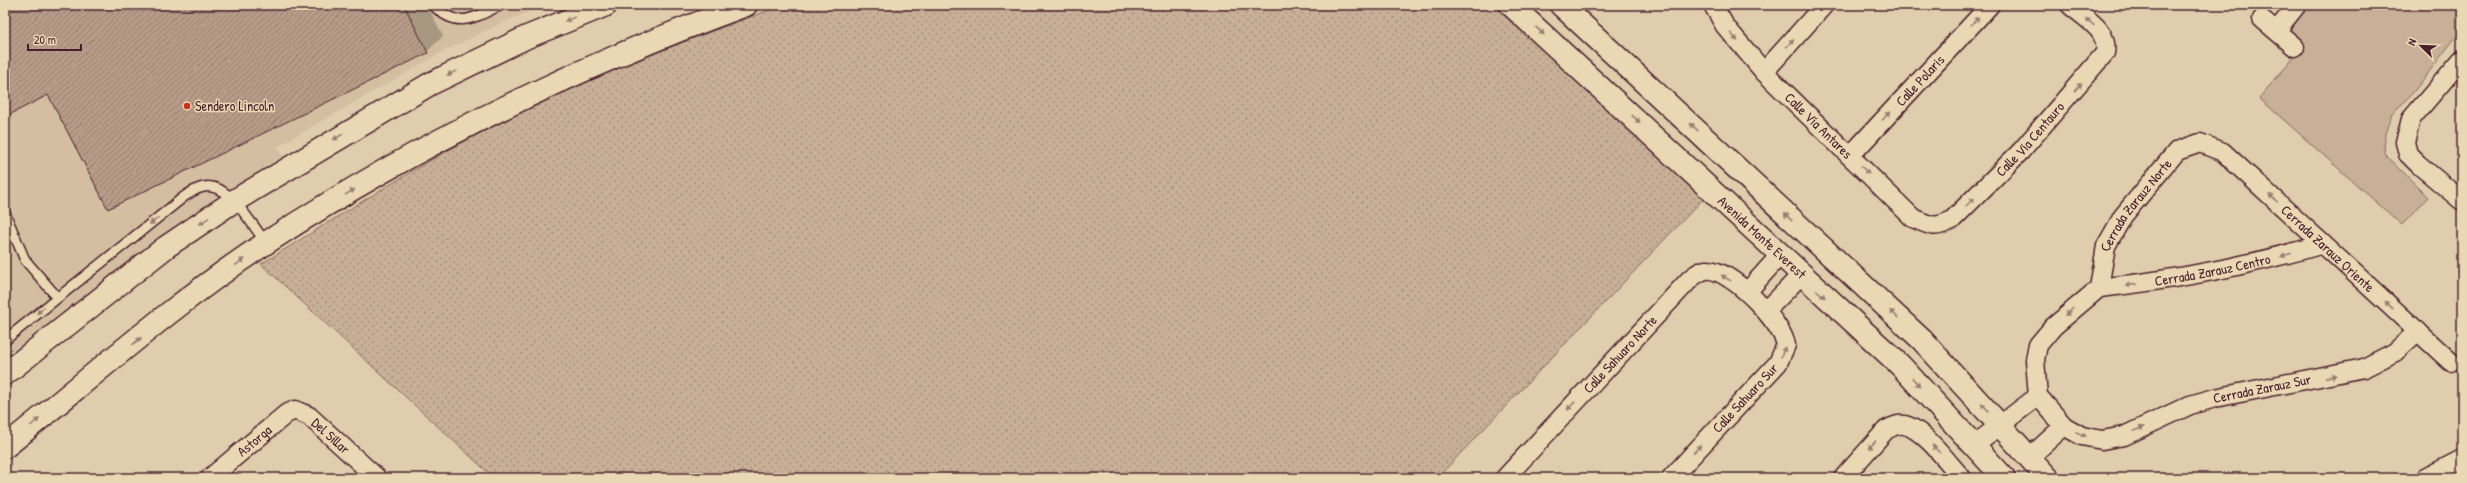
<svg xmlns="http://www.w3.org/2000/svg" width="2467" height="483" font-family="'Patrick Hand',sans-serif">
<defs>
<pattern id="grass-dots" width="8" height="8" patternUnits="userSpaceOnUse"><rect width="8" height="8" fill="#c7b097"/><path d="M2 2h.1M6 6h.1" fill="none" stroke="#a48f7b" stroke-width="1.8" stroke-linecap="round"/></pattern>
<pattern id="building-hatch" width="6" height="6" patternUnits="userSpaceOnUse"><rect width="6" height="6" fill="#b79c88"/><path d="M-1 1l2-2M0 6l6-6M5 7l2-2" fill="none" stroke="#977f6f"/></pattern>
</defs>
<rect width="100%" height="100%" fill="#e0cdad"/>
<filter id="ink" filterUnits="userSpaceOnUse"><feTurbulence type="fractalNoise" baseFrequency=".025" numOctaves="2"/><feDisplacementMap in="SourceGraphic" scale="8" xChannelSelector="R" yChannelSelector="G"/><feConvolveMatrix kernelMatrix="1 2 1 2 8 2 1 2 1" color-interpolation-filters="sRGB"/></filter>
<g filter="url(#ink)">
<path fill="#d4bea2" d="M5,5h541l-42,17 -60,29 -167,96 6,9 -78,49 -200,156z"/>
<path fill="url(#grass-dots)" stroke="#886861" d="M784,5h719l206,188 -272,285h-943l-233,-214c65,-40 129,-81 195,-118 104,-57 215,-101 328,-141z"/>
<path fill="#c7b097" stroke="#886861" d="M2301,5h161v24l-53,69 -17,15 -7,21 -1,19 44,44 -26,28 -143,-127 44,-51 -22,-20z"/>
<g fill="#0003">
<path d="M5,5h422l16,31 -16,16 -378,42 -44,23z"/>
<path d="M473,5h7l-4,4z"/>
</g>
<path fill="url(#building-hatch)" stroke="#4a1f2b" d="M5,5h399l24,48 -320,156 -60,-114 -43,22z"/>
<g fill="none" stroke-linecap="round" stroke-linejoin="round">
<g stroke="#4a1f2b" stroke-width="12">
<g id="service">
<path d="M433,5c24,25 41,13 68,0"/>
<path d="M5,213l20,47 32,37"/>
<path d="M5,340l180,-144c8,-5 17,-11 27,-9 20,3 42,40 54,56"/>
</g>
</g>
<g stroke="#4a1f2b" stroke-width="21">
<g id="minor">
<path id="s1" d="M1713,5l12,21 39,46 149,146c17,8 22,11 39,2l69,-69 84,-98c4,-23 -19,-34 -35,-48"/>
<path d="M2262,19l33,28"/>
<path d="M2277,30l20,-25"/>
<path d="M2462,59l-51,60 -6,23 3,12 10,10 44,37"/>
<path d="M1764,72l60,-67"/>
<path id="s2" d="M1850,156l140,-151"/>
<path id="s3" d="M2099,288l-46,39 -15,18 -3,15 3,36 26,30 18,10 20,4 22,-4 66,-31 25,-7 149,-30 31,-16 23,-21"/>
<path id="s4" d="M2099,288l7,-42 17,-30 54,-65 23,-8 23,9 228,210"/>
<path id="s5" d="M2099,288c77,-8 150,-22 224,-44"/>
<path d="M1747,292l33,-37"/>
<path d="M1767,310l34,-35"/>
<path d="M1974,445l64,-49"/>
<path d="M2030,457l34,-31"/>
<path id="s6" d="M210,478l76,-64 9,-4 14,6 68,62"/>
<path id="s7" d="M1505,478l185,-199c5,-4 9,-8 16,-9 23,-3 76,52 80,75l-8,18 -107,115"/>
<path d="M1843,478l43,-48c6,-3 11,-6 18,-5 19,3 45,39 58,53"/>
<path d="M2425,478l37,-19"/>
</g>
</g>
<g stroke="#4a1f2b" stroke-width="25">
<g id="tertiary">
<path d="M5,374l161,-127 68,-46 196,-117 97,-47 79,-32"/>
<path d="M5,447c86,-69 169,-144 261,-204 149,-98 313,-177 480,-238"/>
</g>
</g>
<g stroke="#4a1f2b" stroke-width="25">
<g id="secondary">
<path id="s8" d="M1511,5l389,360 104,113"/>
<path d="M1561,5l361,335 126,138"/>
</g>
</g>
<use href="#service" stroke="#ead8b5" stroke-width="9"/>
<use href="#minor" stroke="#ead8b5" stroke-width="18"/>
<use href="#tertiary" stroke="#ead8b5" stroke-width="22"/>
<use href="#secondary" stroke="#ead8b5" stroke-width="22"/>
</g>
<defs><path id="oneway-solid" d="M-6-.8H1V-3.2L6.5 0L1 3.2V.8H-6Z"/></defs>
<g fill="#9a7c70">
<use href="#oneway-solid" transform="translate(570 19) rotate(158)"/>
<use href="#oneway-solid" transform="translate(1975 21) rotate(-47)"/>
<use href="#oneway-solid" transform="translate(2090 22) rotate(-140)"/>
<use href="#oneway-solid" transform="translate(1540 31) rotate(43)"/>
<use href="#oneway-solid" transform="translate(1734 37) rotate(49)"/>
<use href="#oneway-solid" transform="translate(1790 43) rotate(-48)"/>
<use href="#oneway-solid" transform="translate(452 73) rotate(154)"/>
<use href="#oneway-solid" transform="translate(2078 87) rotate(-48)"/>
<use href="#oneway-solid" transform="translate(1886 116) rotate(-48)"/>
<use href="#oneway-solid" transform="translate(1636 119) rotate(43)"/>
<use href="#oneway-solid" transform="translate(1694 127) rotate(-137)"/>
<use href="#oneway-solid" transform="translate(338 137) rotate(149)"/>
<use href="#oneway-solid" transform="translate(1865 170) rotate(45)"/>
<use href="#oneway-solid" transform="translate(350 192) rotate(-31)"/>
<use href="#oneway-solid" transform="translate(2273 198) rotate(-138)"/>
<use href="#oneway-solid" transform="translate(1970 202) rotate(-45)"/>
<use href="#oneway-solid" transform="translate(1788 217) rotate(-136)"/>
<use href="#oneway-solid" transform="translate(154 221) rotate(142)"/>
<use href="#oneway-solid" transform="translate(204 221) rotate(146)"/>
<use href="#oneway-solid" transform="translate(2286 255) rotate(163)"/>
<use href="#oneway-solid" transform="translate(240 262) rotate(-36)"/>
<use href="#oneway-solid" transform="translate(1726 278) rotate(-148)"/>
<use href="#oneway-solid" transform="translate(2131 285) rotate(174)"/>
<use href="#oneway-solid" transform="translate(1821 294) rotate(42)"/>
<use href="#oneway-solid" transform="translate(2389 305) rotate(-137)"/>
<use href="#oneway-solid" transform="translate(41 310) rotate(140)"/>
<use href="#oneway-solid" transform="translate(2069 312) rotate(138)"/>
<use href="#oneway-solid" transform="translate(1894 314) rotate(-138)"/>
<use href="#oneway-solid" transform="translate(137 341) rotate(-39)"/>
<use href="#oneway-solid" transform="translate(1783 352) rotate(-69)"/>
<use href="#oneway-solid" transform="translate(2331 376) rotate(-13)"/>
<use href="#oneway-solid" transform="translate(1916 382) rotate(47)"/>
<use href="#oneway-solid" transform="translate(1571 406) rotate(133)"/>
<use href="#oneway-solid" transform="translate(1985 407) rotate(-133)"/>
<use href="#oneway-solid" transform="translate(35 422) rotate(-39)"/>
<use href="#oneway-solid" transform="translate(2139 429) rotate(-24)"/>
<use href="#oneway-solid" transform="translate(2081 434) rotate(22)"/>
<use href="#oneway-solid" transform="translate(1872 445) rotate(132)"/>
<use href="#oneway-solid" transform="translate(1697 449) rotate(-47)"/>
<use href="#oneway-solid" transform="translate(1936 449) rotate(-134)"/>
</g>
</g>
<circle fill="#c8321e" stroke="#ead8b5" stroke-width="1.5" cx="187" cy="106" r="4"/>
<g text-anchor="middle" stroke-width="3" stroke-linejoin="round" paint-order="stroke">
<g font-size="14" fill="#4a1f2b" stroke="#ead8b5">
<text dy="5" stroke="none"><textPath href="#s2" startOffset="103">Calle Polaris</textPath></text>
<text dy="5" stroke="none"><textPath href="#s1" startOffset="161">Calle Vía Antares</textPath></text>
<text dy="5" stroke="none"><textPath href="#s1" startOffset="447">Calle Vía Centauro</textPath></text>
<text dy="5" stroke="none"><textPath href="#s4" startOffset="93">Cerrada Zarauz Norte</textPath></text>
<text dy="5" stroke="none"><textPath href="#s8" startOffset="342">Avenida Monte Everest</textPath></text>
<text dy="5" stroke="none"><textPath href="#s4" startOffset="353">Cerrada Zarauz Oriente</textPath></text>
<text dy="5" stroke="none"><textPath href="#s5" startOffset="115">Cerrada Zarauz Centro</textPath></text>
<text dy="5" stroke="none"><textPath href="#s7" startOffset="169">Calle Sahuaro Norte</textPath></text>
<text dy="5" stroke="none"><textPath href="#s3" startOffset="385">Cerrada Zarauz Sur</textPath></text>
<text transform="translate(1745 398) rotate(-47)" y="5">Calle Sahuaro Sur</text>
<text dy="5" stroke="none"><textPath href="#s6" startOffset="154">Del Sillar</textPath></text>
<text dy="5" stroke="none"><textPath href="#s6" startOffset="58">Astorga</textPath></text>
</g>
<g font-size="14" fill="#4a1f2b" stroke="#ead8b5" text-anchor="start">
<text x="195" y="111">Sendero Lincoln</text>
</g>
</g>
<rect width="2467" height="483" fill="none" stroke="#ead8b5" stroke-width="20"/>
<rect x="10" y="10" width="2447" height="463" fill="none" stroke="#4a1f2b" stroke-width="1.5" filter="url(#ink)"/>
<g transform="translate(2421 46) rotate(293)" stroke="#ead8b5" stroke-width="3" paint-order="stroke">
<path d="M0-3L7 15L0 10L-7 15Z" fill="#4a1f2b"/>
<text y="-6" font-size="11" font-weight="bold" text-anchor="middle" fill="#4a1f2b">N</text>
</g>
<path d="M28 44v6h53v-6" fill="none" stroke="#4a1f2b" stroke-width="2"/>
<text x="34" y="44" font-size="12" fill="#4a1f2b" stroke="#ead8b5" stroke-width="3" paint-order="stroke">20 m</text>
</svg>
